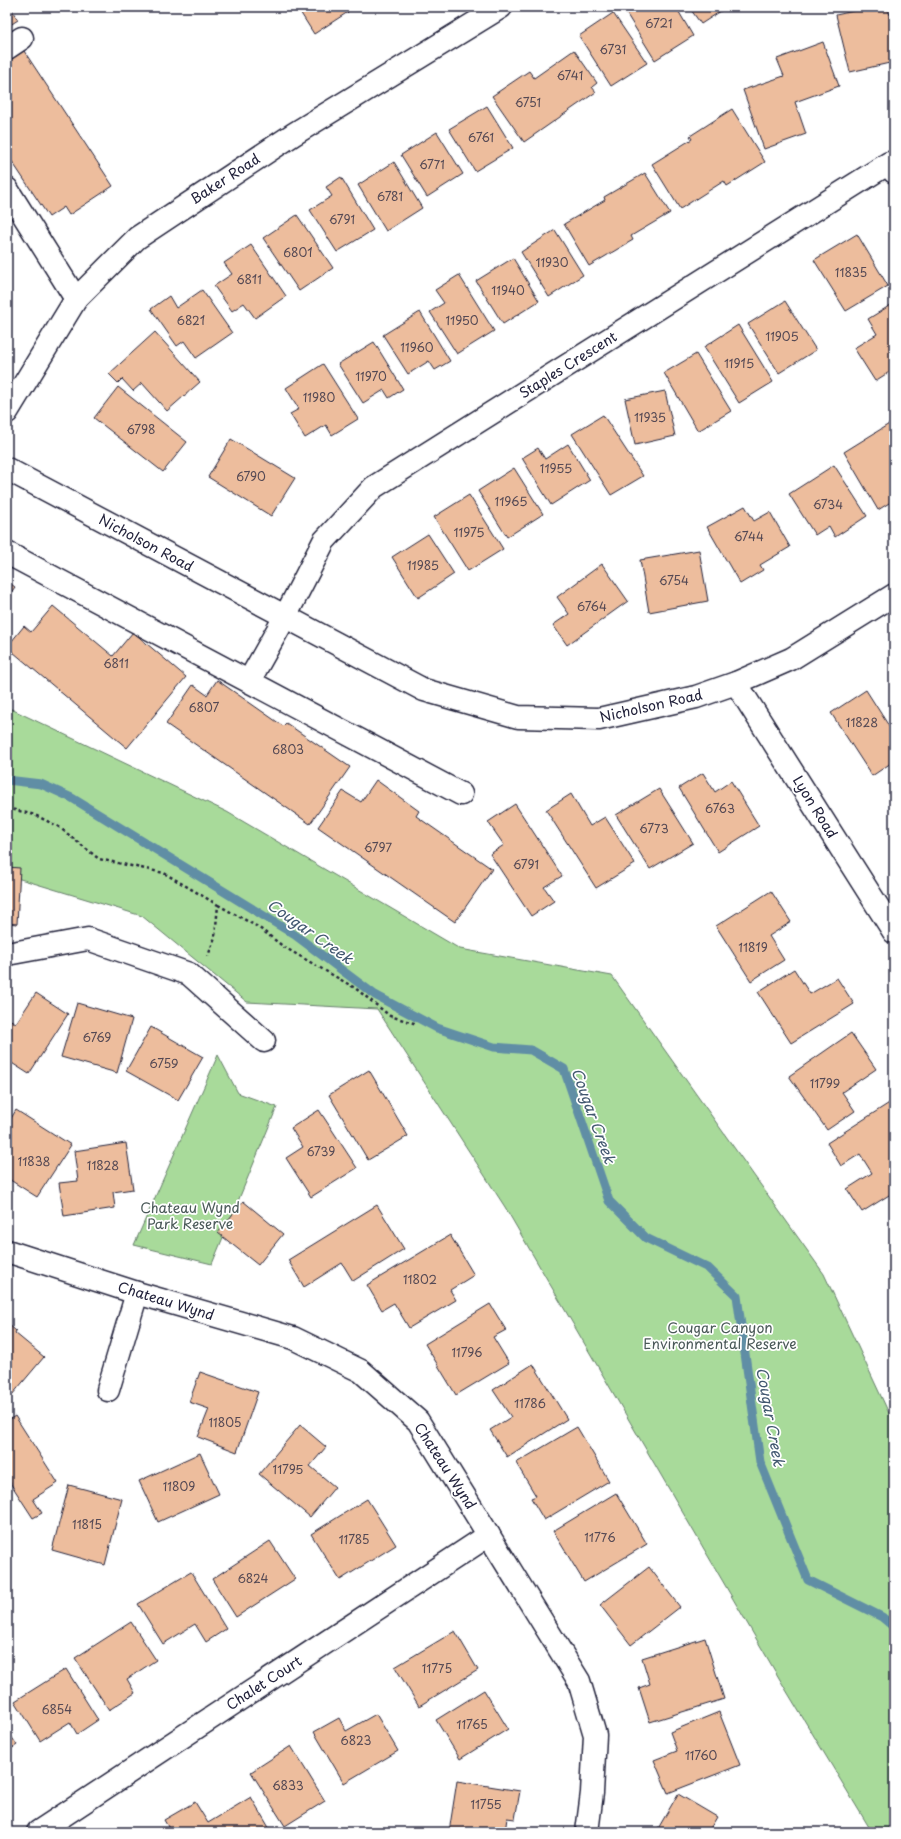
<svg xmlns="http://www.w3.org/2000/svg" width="901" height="1839" font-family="'Playpen Sans',sans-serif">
<rect width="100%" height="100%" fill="#fff"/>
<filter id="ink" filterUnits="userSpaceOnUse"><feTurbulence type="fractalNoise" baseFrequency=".025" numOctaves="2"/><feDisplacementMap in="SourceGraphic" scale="8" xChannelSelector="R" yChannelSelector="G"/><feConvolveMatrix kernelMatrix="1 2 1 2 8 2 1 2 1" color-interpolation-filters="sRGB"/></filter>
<g filter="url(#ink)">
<g fill="#a8da9a" stroke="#657e6a">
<path d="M7,707l220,105 233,137 152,27 212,298 70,150v408h-22l-86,-142 -281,-483 -128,-198 -130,-7 -105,-86 -135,-41z"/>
<path d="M218,1055l20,38 39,14 -65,157 -78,-19z"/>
</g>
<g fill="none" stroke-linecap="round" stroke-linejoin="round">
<path stroke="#618ea5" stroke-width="9" d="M7,780l34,4 31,14 223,137 80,60 62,33 57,19 37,3 33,19 45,132 37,37 62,30 29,28 23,166 48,118 74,37 12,10"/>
</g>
<g fill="#edbd9d" stroke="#22223b">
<path d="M7,7h3l8,13 -11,7z"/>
<path d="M297,7h48l3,5 -34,22z"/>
<path d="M635,7h41l17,29 -38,24 -29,-47z"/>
<path d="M689,7h38l-26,17z"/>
<path d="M871,7h17l6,26v29l-44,10 -14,-57z"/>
<path d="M613,13l34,50 -36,23 -32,-50z"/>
<path d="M823,42l16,44 -44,16 11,32 -42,15 -21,-59 41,-14 -7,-17z"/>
<path d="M574,50l23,33 -5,4 4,5 -72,50 -32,-46 37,-25 5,7z"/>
<path d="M24,51l89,135 -44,29 -5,-8 -15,10 -42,-63v-92z"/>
<path d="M487,106l26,42 -38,23 -26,-42z"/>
<path d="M732,109l33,53 -38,24 -3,-5 -44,28 -28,-45 40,-25 -2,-3z"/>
<path d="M437,132l26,42 -36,23 -26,-42z"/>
<path d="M394,162l28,46 -36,23 -28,-46z"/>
<path d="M645,173l25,40 -39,23 2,4 -44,26 -25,-42 41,-24 -1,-3z"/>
<path d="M341,177l32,53 -36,22 -27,-42 22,-14 -6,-9z"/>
<path d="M297,215l36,53 -34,23 -36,-53z"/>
<path d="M555,230l28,45 -34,22 -28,-45z"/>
<path d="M857,234l31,52 -42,25 -32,-51z"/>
<path d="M251,245l35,51 -31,22 -11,-15 -12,8 -18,-25 18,-12 -8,-11z"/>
<path d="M513,258l26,43 -36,23 -27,-43z"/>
<path d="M459,275l35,56 -37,23 -27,-42 14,-9 -9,-13z"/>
<path d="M202,290l30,43 -36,25 -12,-17 -7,5 -26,-37 18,-13 7,12z"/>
<path d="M785,301l31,49 -37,23 -31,-49z"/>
<path d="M894,303v66l-19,12 -21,-33 23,-14 -9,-15z"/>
<path d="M420,312l30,49 -15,9 -6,-9 -21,13 -25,-39z"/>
<path d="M738,325l35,57 -34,21 -35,-56z"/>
<path d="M155,332l45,50 -33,29 -25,-28 -9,8 -11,-12 -4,4 -9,-9z"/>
<path d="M374,342l29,47 -14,9 -5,-8 -21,13 -25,-39z"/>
<path d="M696,354l35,57 -33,20 -34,-58z"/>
<path d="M323,364l35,55 -26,16 -6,-10 -21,13 -15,-24 9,-5 -13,-21z"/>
<path d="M118,387l69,55 -24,30 -69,-54z"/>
<path d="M665,391l10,45 -40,9 -10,-46z"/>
<path d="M603,415l40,61 -32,19 -39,-61z"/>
<path d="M894,421v79l-16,10 -34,-58z"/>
<path d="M231,439l64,39 -24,38 -63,-39z"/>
<path d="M568,444l22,36 -39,25 -29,-47 16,-10 7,11z"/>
<path d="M834,465l33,51 -32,21 -6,-11 -14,9 -26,-41z"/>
<path d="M514,468l29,46 -36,23 -29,-46z"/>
<path d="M469,495l34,54 -35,22 -34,-54z"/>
<path d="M745,506l9,15 16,-9 20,35 -30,18 3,5 -23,14 -33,-57z"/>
<path d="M428,534l26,40 -36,24 -26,-41z"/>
<path d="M699,550l9,51 -59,11 -9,-52z"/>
<path d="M602,564l26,37 -61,44 -14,-20 16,-11 -12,-17z"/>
<path d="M7,581l8,6 -8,11z"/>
<path d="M53,606l60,50 20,-24 53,45 -59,71 -120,-101 17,-21 7,6z"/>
<path d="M217,680l66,46 3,-3 64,44 -40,57 -144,-100 27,-39 14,10z"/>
<path d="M866,690l28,44v27l-22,15 -41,-63z"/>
<path d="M703,773l12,19 16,-11 28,45 -41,26 -39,-64z"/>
<path d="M376,780l43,31 -3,5 76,53 -37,53 -137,-95 25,-36 18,11z"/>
<path d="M659,789l34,54 -43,26 -34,-54z"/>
<path d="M571,794l19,32 15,-9 30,47 -39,24 -50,-78z"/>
<path d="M515,804l47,72 -18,11 10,14 -23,15 -41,-62 14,-9 -16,-23z"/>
<path d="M7,867l13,1 -3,56 -10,-1z"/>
<path d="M771,891l20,31 -22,14 15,24 -33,21 -35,-55z"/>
<path d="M794,969l16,25 27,-16 17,26 -63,39 -33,-51z"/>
<path d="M36,993l32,21 -39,60 -22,-14v-42l9,5z"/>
<path d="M77,1003l55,16 -15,54 -56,-16z"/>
<path d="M151,1027l52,30 -25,43 -52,-29z"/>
<path d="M851,1033l25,36 -34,23 13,19 -28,19 -38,-54z"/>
<path d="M369,1070l39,66 -40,24 -39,-65z"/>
<path d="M894,1100v92l-32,20 -15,-23 25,-16 -12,-19 -19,12 -14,-23z"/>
<path d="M16,1110l55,35 -34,52 -30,-19v-53z"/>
<path d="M319,1110l38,58 -46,29 -25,-39 17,-11 -12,-19z"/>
<path d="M126,1143l7,46 -20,3 2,16 -51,8 -5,-33 19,-2 -4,-30z"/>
<path d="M243,1201l40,33 -25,31 -40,-32z"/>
<path d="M377,1205l27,44 -51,32 -11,-18 -38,24 -16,-27z"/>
<path d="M450,1235l24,40 -24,15 6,10 -47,28 -15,-25 -12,7 -15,-25z"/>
<path d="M490,1304l16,26 -13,7 16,26 -53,32 -31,-51z"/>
<path d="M7,1323l9,8 -1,2 29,24 -32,38 -5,-5z"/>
<path d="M533,1364l34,55 -60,38 -17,-27 21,-13 -18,-27z"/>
<path d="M200,1372l58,20 -21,60 -39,-15 11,-28 -20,-7z"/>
<path d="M15,1416l43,67 -25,16 9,14 -9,5 -26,-40v-57z"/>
<path d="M300,1425l26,22 -16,19 25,21 -25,30 -51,-43z"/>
<path d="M577,1427l32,54 -65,39 -13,-22 5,-2 -20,-33z"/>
<path d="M200,1453l19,41 -61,28 -19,-41z"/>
<path d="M69,1485l53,14 -17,66 -53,-15z"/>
<path d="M616,1493l31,51 -63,38 -31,-51z"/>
<path d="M367,1499l29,46 -56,35 -29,-46z"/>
<path d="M270,1541l25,38 -59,38 -24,-38z"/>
<path d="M649,1567l31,40 -49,38 -31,-40z"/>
<path d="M191,1572l35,57 -20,13 -11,-18 -32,20 -25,-40z"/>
<path d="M131,1622l25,38 -29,19 8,14 -26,17 -34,-52z"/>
<path d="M455,1631l23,39 -59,36 -24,-39z"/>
<path d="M705,1638l19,61 -74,23 -11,-34 11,-4 -8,-26z"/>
<path d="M66,1669l32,51 -21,14 -7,-12 -30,19 -25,-40z"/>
<path d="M484,1690l24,39 -48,30 -24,-39z"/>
<path d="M719,1712l21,53 -72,28 -14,-33 23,-9 -7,-19z"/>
<path d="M376,1714l22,37 -54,32 -30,-51 25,-14 7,13z"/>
<path d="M7,1730l10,15 -10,7z"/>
<path d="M291,1746l34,55 -40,25 -34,-54z"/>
<path d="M457,1781l63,10 -5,28 -8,-1 -2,14h-56z"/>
<path d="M678,1794l39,23 -9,15h-52z"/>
<path d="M251,1797l20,34 -2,1h-98l-7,-12 31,-18 13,21z"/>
</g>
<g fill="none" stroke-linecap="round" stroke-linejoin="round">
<g stroke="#22223b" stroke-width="25">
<g id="minor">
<path d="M7,48l15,-10"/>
<path d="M7,189l69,110"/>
<path d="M7,412l69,-113 61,-61 157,-104 207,-127"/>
<path d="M7,469l417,221 94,27 81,2 97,-22 40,-14 55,-24 103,-64"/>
<path d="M7,553l454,241"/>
<path d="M249,681l36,-64 39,-76 50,-54 515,-324 5,9"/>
<path d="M736,683l158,249"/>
<path d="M7,954l81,-15 101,35 75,67"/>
<path d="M7,1251l130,42 156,45 68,33 57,50 161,260 16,54 -3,58 -5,39"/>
<path d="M108,1390l29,-97"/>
<path d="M38,1832l451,-297"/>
</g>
</g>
<g stroke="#22223b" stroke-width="2.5" stroke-dasharray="3 3" stroke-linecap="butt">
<path d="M7,808l28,7 24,12 40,32 65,14 54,32 -3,32 -7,19"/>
<path d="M218,905l40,22 26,20 71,41 35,28 27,8"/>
</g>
<use href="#minor" stroke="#fff" stroke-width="22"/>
</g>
</g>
<g text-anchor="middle" stroke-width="3.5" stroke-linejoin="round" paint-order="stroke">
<g font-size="12" fill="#554954">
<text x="659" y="28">6721</text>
<text x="613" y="54">6731</text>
<text x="570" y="80">6741</text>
<text x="528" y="107">6751</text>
<text x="481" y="142">6761</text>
<text x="432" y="169">6771</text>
<text x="390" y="201">6781</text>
<text x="342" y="224">6791</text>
<text x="298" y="257">6801</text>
<text x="552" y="267">11930</text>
<text x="851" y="277">11835</text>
<text x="249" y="284">6811</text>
<text x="508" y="295">11940</text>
<text x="191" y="325">6821</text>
<text x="462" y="325">11950</text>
<text x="782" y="341">11905</text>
<text x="417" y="352">11960</text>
<text x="739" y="368">11915</text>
<text x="371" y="381">11970</text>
<text x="319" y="402">11980</text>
<text x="650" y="422">11935</text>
<text x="141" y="434">6798</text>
<text x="556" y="473">11955</text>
<text x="251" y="481">6790</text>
<text x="511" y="506">11965</text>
<text x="828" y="509">6734</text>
<text x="469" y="537">11975</text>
<text x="749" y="541">6744</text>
<text x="423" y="570">11985</text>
<text x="674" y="585">6754</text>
<text x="592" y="611">6764</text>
<text x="116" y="668">6811</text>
<text x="204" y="712">6807</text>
<text x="862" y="727">11828</text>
<text x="288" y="754">6803</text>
<text x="720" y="813">6763</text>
<text x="654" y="833">6773</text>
<text x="378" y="852">6797</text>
<text x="526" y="869">6791</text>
<text x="753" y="952">11819</text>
<text x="97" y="1042">6769</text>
<text x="164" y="1068">6759</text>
<text x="825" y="1088">11799</text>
<text x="321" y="1156">6739</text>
<text x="34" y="1166">11838</text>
<text x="103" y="1170">11828</text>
<text x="420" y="1284">11802</text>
<text x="467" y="1357">11796</text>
<text x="530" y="1408">11786</text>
<text x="225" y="1427">11805</text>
<text x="288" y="1474">11795</text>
<text x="179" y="1491">11809</text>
<text x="87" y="1529">11815</text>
<text x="600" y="1542">11776</text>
<text x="354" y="1544">11785</text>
<text x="253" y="1583">6824</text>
<text x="437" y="1673">11775</text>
<text x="57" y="1714">6854</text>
<text x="472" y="1729">11765</text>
<text x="356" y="1745">6823</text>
<text x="701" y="1760">11760</text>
<text x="288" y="1790">6833</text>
<text x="486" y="1809">11755</text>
</g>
<g font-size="14" fill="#22223b" stroke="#fff">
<text transform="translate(225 179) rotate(-33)" y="5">Baker Road</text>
<text transform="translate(568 365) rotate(-32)" y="5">Staples Crescent</text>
<text transform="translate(146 543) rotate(28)" y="5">Nicholson Road</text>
<text transform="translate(651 706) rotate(-13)" y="5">Nicholson Road</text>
<text transform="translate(815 807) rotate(58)" y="5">Lyon Road</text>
<text transform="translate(166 1301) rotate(17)" y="5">Chateau Wynd</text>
<text transform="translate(445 1466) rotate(57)" y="5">Chateau Wynd</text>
<text transform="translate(264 1683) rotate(-33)" y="5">Chalet Court</text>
</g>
<g font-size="14" fill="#4a5958" stroke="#fff">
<text x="190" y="1213">Chateau Wynd<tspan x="190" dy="16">Park Reserve</tspan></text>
<text x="720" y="1333">Cougar Canyon<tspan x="720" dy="16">Environmental Reserve</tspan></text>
</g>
<g font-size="15" font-style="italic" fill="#425870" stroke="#fff">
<text transform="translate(310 932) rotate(35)" y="5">Cougar Creek</text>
<text transform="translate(593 1116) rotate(70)" y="5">Cougar Creek</text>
<text transform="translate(770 1417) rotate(80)" y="5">Cougar Creek</text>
</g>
</g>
<rect width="901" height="1839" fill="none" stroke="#fff" stroke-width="24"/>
<rect x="12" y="12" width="877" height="1815" fill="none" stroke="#22223b" stroke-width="1.5" filter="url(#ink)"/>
</svg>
